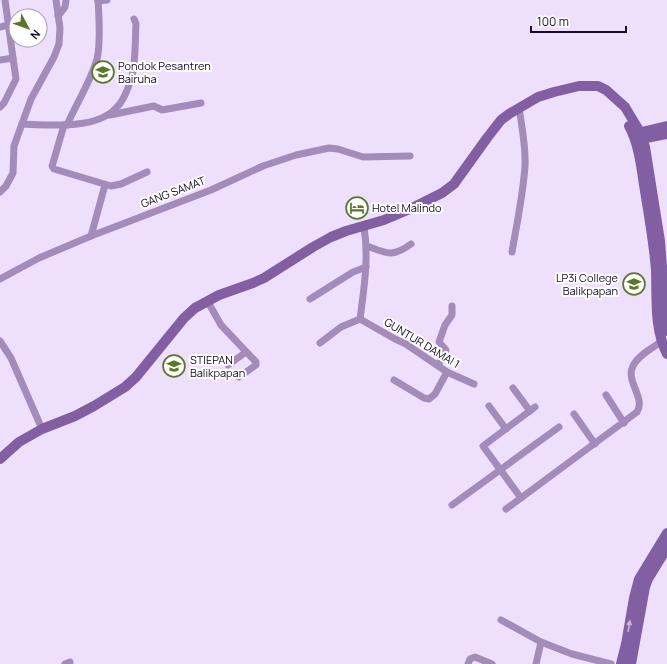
<svg xmlns="http://www.w3.org/2000/svg" width="667" height="664" font-family="Manrope,sans-serif">
<rect width="100%" height="100%" fill="#eee0fd"/>
<g fill="none" stroke-linecap="round" stroke-linejoin="round">
<g stroke="#a38bba" stroke-width="7">
<path d="M98,1l9,-1"/>
<path d="M58,16l7,-9 1,-7"/>
<path d="M0,27l8,-2"/>
<path d="M0,60l13,-2 -8,-58"/>
<path d="M0,107l4,-4 12,-24 -3,-21"/>
<path d="M110,115l44,-9 8,4 39,-7"/>
<path d="M22,124c27,1 74,6 94,-16 8,-7 13,-22 16,-32 4,-17 3,-35 4,-52l-2,-5"/>
<path d="M64,125l-11,38 -1,3 2,3 57,17 10,-2 26,-12"/>
<path d="M67,125c9,-21 24,-44 30,-66 4,-16 2,-42 1,-59"/>
<path d="M0,192l6,-6 7,-13 1,-27 17,-47 23,-42 5,-13 1,-16 -4,-28"/>
<path d="M91,236l14,-51"/>
<path d="M367,246c19,7 25,12 44,-2"/>
<path d="M512,252c5,-29 11,-57 13,-86 1,-19 -3,-39 -6,-58"/>
<path d="M0,279l39,-21 52,-22 120,-46 52,-24 33,-11 33,-7 9,1 25,8 47,-1"/>
<path d="M310,299l43,-27 13,-5"/>
<path d="M208,302l13,23 35,37v3l-17,12"/>
<path d="M360,319l35,20 11,5 41,28 27,12"/>
<path d="M0,341l11,17 31,71"/>
<path d="M320,343l21,-16 19,-8c4,-31 9,-61 4,-92"/>
<path d="M228,365l18,-13"/>
<path d="M438,365l8,-15 -7,-8 6,-17 7,-10v-9"/>
<path d="M394,380l30,18 5,1 6,-5 12,-22"/>
<path d="M513,388l17,23"/>
<path d="M606,395l18,28"/>
<path d="M489,406l17,23"/>
<path d="M574,414l21,30"/>
<path d="M521,498l-38,-52 52,-39"/>
<path d="M452,505l107,-78"/>
<path d="M506,509l131,-97c9,-14 -12,-31 -4,-46 5,-11 20,-18 29,-25"/>
<path d="M501,620l40,22"/>
<path d="M65,664l5,-2"/>
<path d="M468,664l2,-5 5,-2 17,7"/>
<path d="M536,664l5,-22 31,12 39,10"/>
</g>
<g stroke="#825ea2" stroke-width="10">
<path d="M629,126c11,19 13,49 17,71 4,24 8,48 10,73 1,28 -2,59 11,84"/>
<path d="M633,134l34,-8"/>
<path d="M636,140l31,-6"/>
<path d="M0,459l19,-17 23,-13 33,-13 19,-10 31,-19 11,-10 48,-59 11,-10 24,-13 34,-12 11,-5 49,-31 18,-10 15,-6 38,-11 26,-11 32,-16 12,-9 33,-46 14,-18 8,-6 29,-17 16,-5 25,-6h19l8,4 19,17 15,25 5,15 15,94 7,90"/>
<path d="M621,664l5,-20 8,-46 5,-19 28,-46"/>
<path d="M631,664l14,-77 3,-8 19,-31"/>
</g>
</g>
<defs><path id="oneway-solid" d="M-6-.8H1V-3.2L6.5 0L1 3.2V.8H-6Z"/></defs>
<use fill="#c7b7d5" href="#oneway-solid" transform="translate(629 626) rotate(-80)"/>
<defs>
<g id="school-ring" transform="scale(1.15)"><circle r="9.5" fill="#fff" stroke="#5a772c" stroke-width="1.5"/><path d="M0-5L7-2L0 1L-7-2ZM-4 1L0 2.5L4 1V4Q0 6-4 4Z" fill="#5a772c"/></g>
<g id="hotel-ring" transform="scale(1.15)"><circle r="9.5" fill="#fff" stroke="#5a772c" stroke-width="1.5"/><path d="M-6-4.5h1.5V1H6V5H4.5V3h-9V5H-6ZM-4 0a1.8 1.8 0 1 1 3.6 0ZM.5 0V-2.5h3Q6-2.5 6 0Z" fill="#5a772c"/></g>
</defs>
<g fill-rule="evenodd">
<use href="#school-ring" x="103" y="72"/>
<use href="#hotel-ring" x="357" y="208"/>
<use href="#school-ring" x="634" y="284"/>
<use href="#school-ring" x="174" y="366"/>
</g>
<g text-anchor="middle" stroke-width="4" stroke-linejoin="round" paint-order="stroke">
<g font-size="11" fill="#180a23" stroke="#fff" text-anchor="start">
<text x="118" y="70">Pondok Pesantren<tspan x="118" dy="13">Bairuha</tspan></text>
<text x="372" y="212">Hotel Malindo</text>
<text x="618" y="282" text-anchor="end">LP3i College<tspan x="618" dy="13">Balikpapan</tspan></text>
<text x="190" y="364">STIEPAN<tspan x="190" dy="13">Balikpapan</tspan></text>
</g>
<g font-size="11" fill="#180a23" stroke="#fff">
<text transform="translate(173 192) rotate(-21)" y="4">GANG SAMAT</text>
<text transform="translate(422 343) rotate(31)" y="4">GUNTUR DAMAI 1</text>
</g>
</g>
<g transform="translate(28 28) rotate(131)"><circle r="19" fill="#ffffff" stroke="#a39da7"/>
<path d="M0-3L7 15L0 10L-7 15Z" fill="#5a772c"/>
<text y="-6" font-size="11" font-weight="bold" text-anchor="middle" fill="#180a23">N</text>
</g>
<path d="M531 26v6h95v-6" fill="none" stroke="#180a23" stroke-width="2"/>
<text x="537" y="26" font-size="12" fill="#180a23" stroke="#ffffff" stroke-width="3" paint-order="stroke">100 m</text>
</svg>
